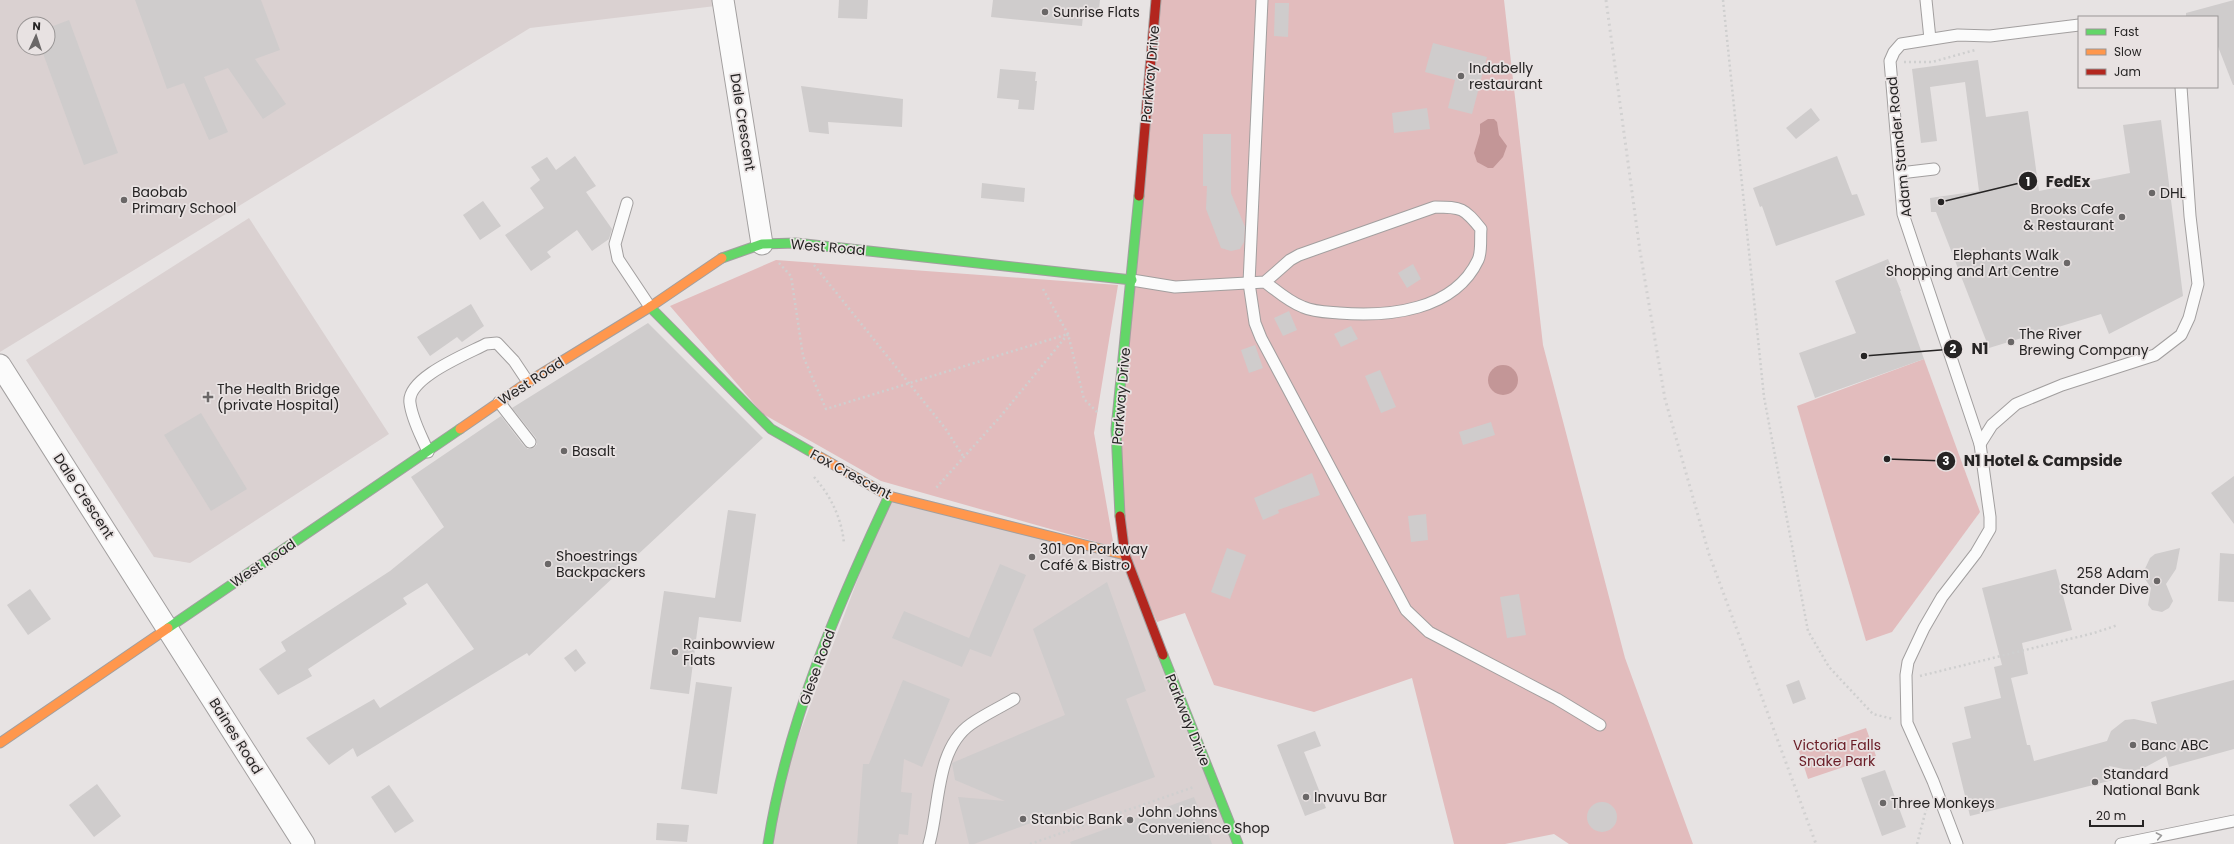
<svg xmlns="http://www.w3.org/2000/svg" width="2234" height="844" font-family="Poppins,sans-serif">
<rect width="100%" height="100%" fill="#e7e3e3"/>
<g fill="#dad1d1" fill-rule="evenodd">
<path d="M0,0h723l1,5 -194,23 -530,324zM24,24h24v24h-24z"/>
<path d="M249,218l140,216 -199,129 -36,-6 -128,-197z"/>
<path d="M889,496l236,59 113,289h-470l7,-45z"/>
</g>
<g fill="#e2bcbd">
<path d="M1158,0h346l39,345 82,313 68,186h-124l-15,-10 -49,10h-51l-42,-166 -98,34 -100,-27 -29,-72 -28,9 -32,-72 -5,-134z"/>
<path d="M776,260l342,25 -24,148 20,114 -233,-66 -118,-67 -93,-108z"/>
<path d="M1924,359l56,153 -88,120 -26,9 -69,-235z"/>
<path d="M1866,728l10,28 -68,23 -9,-28z"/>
</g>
<g fill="#c39697">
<path d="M1488,119h6l3,3 2,13 8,11 -4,11 -10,11h-5l-11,-6 -3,-9 6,-20v-9z"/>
<circle cx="1503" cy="380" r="15"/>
</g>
<g fill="#cfcccc">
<path d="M135,0h126l19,50 -25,9 31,45 -23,15 -35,-51 -24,9 24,55 -19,8 -25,-57 -17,6z"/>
<path d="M839,0h29l-1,19 -29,-1z"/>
<path d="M993,0h107l-2,18 -15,-2 -1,10 -91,-9z"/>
<path d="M2234,0v85h-1l-16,-41v-27h-31v-4z"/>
<path d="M1275,3h14l-1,34 -14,-1z"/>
<path d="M69,20l49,133 -34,12 -43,-117h7v-20z"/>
<path d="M1433,43l54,14 -15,57 -24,-6 7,-28 -30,-8z"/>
<path d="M1978,60l8,57 42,-6 11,80 91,-18 -7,-48 38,-5 22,176 -74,38 -8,-20 -112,34 -53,-136h-5l-1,-14 49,-7 -14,-109 -35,5 7,54 -16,2 -9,-74z"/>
<path d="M1000,69l36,3 -1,9h2l-3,29 -16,-1 1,-9 -22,-2z"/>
<path d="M801,86l102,13 -1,28 -74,-5 1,12 -20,-2z"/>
<path d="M1427,108l3,21 -36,4 -2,-20z"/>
<path d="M1811,108l9,12 -24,19 -10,-11z"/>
<path d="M1203,134h28v59l14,34 -1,15 -4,7 -9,2 -10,-3 -15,-39 1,-23h-4z"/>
<path d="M575,156l21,30 -10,6 26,37 -3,10 -17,12 -15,-21 -30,22 4,5 -20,14 -26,-36 39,-27 -14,-20 10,-8 -9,-13 16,-10 9,13z"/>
<path d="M1837,156l15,39 5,-1 8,21 -89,31 -14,-40 -2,1 -7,-19z"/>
<path d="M982,183l43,5 -1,14 -43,-4z"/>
<path d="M483,201l18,25 -21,14 -17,-25z"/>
<path d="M1888,259l13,32h-1l24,68 -109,39 -16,-45 57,-20 -21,-52z"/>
<path d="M1413,264l8,15 -14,9 -9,-15z"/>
<path d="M471,304l13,22 -22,16 -5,-5 -27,19 -13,-19z"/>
<path d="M1289,311l8,19 -14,6 -9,-18z"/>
<path d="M648,323l115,115 -234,218 -2,-3 -170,104 -4,-9 -24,17 -23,-27 68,-39 6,9 94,-59 -47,-66 -24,15 4,6 -99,65 4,7 -34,19 -19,-26 27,-18 -5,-9 109,-71 54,-44 -33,-50 90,-61 23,30 4,3 6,-1 3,-4 -1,-6 -24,-30z"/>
<path d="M1351,326l7,13 -17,8 -7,-13z"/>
<path d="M1255,345l8,23 -14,5 -8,-23z"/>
<path d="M1380,370l16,37 -15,6 -16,-37z"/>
<path d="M201,413l46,76 -36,22 -47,-76z"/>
<path d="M1491,422l4,13 -32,10 -4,-13z"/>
<path d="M1312,473l8,22 -42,15 1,3 -16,7 -9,-22z"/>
<path d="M2234,476v48l-23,-31z"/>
<path d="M728,510l28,4 -15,108 -42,-5 -10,77 -39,-5 14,-98 51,7z"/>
<path d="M1426,514l2,26 -17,2 -3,-26z"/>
<path d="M1227,548l19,7 -16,44 -19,-7z"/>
<path d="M2180,548l-4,21 -10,15 7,17 -4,7 -7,4 -10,-2 -4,-5 3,-17 -6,-9 -2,-6 7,-15 5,-4z"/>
<path d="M2220,553l14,1v48l-16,-1z"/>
<path d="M1000,564l26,11 -35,82 -21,-8 -8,18 -70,-29 12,-27 65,27z"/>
<path d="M2056,569l16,61 -50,13 6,31 -17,4 16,67h3l4,16 73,-20 4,-10 14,-11 9,-1 23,5 -6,-22 83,-22v69l-65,18 -3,-11 -24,13 -9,2 -24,-5 4,14 -143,36 -18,-73 19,-5 -7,-31 37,-9 -7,-31 8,-2 -20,-77z"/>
<path d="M1107,582l39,109 -20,8 29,78 -181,67h-5l-11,-47 47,4 -50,-21 -3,-17 113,-48 -32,-86z"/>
<path d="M30,589l21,30 -23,16 -21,-30z"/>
<path d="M1519,594l7,41 -19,3 -7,-41z"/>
<path d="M576,649l10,14 -11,9 -11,-14z"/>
<path d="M903,680l47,19 -28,68 -18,-8 -3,33 11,1 -4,42 -9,-1 -1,10h-41l6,-80h6z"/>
<path d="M1799,680l7,19 -13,5 -7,-19z"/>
<path d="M696,682l36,5 -15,107 -36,-5z"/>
<path d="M1315,731l6,15 -17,6 22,56 -21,8 -28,-71z"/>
<path d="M1885,770l21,57 -24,9 -21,-58z"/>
<path d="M97,784l24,32 -27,21 -25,-32z"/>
<path d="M389,785l25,36 -19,12 -24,-36z"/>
<path d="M1194,797l18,47h-141l-1,-2z"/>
<circle cx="1602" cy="817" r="15"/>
<path d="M657,823l32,2 -2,17 -31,-2z"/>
</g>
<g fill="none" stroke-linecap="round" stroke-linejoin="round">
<g stroke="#a29f9f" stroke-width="13">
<g id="lane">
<path d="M1262,0l-13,283 6,40 6,15 145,272 23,22 128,67 43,26"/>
<path d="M1926,0l4,39"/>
<path d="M1900,173l34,-4"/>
<path d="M627,203l-12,41 3,15 32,48"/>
<path d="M1132,280l43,7 90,-5 25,-22 9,-5 136,-48c27,0 29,1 46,22 -1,9 1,23 -3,31 -24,51 -90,57 -139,53 -12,-1 -25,-1 -36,-6 -14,-5 -26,-16 -38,-25"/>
<path d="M499,402l31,40"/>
<path d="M1980,444l12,-19 24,-21 46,-19 93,-30 26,-20 8,-17 9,-34 -8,-68 -9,-129"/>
<path d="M428,452c-6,-15 -16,-32 -18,-49 -4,-25 57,-49 76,-59l11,-1 17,18 14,21"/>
<path d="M929,844c11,-37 6,-95 42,-120 13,-9 28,-16 43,-25"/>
<path d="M1957,844l-24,-63 -26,-58 -1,-48 2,-13 16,-34 18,-31 34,-44 14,-24v-12l-10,-73 -77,-230 -13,-153 4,-9 7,-8 57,-9 32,1 89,-11"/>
<path d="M2121,844l113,-23"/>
</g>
</g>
<g stroke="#a29f9f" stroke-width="23">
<g id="street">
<path d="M723,0l39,244"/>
<path d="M0,365l304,479"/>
</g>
</g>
<g stroke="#a29f9f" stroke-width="11">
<g id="fast">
<path d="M722,258l40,-14 34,-1 336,37"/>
<path d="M650,307l121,122 42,24"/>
<path d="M1120,516l-4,-87 23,-233"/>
<path d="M168,628l292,-199"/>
<path d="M1163,655l75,189"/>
<path d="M768,844c19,-122 69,-237 121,-348"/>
</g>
</g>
<g stroke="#a29f9f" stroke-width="11">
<g id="slow">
<path d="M460,429l68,-47 122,-75 72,-49"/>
<path d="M813,453l76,43 236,59"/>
<path d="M0,743l168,-115"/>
</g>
</g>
<g stroke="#a29f9f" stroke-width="11">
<g id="jam">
<path d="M1139,196l17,-196"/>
<path d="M1120,516l5,39 38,100"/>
</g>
</g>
<g stroke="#cfcfcf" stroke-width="2.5" stroke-dasharray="2 3" stroke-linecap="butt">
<path d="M1723,0l41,397 44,234 21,36 44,47 20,5"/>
<path d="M1904,62h28l43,-12"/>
<path d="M779,263l12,13 12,80 23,53 242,-75 -68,83 -64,71"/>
<path d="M814,265l131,163 18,28"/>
<path d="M1043,289l25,45 16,65 13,13"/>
<path d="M814,477c17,19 28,42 30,67"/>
<path d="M1920,676l174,-43 24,-8"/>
<path d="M1030,844l164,-57"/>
<path d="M1917,844l10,-38"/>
</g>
<use href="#lane" stroke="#fbfbfb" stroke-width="11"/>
<use href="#street" stroke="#fbfbfb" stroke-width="21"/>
<use href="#fast" stroke="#63d668" stroke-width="9"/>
<use href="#slow" stroke="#ff974d" stroke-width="9"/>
<use href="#jam" stroke="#b3261e" stroke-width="9"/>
<path stroke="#d2d1d1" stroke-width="3" stroke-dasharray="2 4" stroke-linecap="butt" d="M1606,0l34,251 25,148 44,155 107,290"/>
</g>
<defs><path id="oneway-chevron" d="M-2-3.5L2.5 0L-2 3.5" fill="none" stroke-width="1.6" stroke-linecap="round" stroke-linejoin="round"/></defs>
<use stroke="#9b9a9a" href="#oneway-chevron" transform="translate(2159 836) rotate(-11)"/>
<g fill="#6a6767" stroke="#e8e2e2" stroke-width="1.5">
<circle cx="1045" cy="12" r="4"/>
<circle cx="1461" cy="76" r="4"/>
<circle cx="2152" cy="193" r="4"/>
<circle cx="124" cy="200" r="4"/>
<circle cx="2122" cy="217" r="4"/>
<circle cx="2067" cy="263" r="4"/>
<circle cx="2011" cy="342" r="4"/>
<path d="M206 391h4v4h4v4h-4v4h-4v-4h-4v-4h4z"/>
<circle cx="564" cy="451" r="4"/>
<circle cx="1032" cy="557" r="4"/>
<circle cx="548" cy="564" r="4"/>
<circle cx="2157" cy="581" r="4"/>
<circle cx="675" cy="652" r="4"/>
<circle cx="2133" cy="745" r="4"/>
<circle cx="2095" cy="782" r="4"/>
<circle cx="1306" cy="797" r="4"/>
<circle cx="1883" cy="803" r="4"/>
<circle cx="1023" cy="819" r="4"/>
<circle cx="1130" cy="820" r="4"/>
</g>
<g text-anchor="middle" stroke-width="3.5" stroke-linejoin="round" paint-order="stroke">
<g font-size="14" fill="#262424" stroke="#e8e2e2" text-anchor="start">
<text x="1053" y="17">Sunrise Flats</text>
<text x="1469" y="73">Indabelly<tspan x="1469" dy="16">restaurant</tspan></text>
<text x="132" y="197">Baobab<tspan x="132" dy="16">Primary School</tspan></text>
<text x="2160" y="198">DHL</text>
<text x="2114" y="214" text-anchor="end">Brooks Cafe<tspan x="2114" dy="16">&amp; Restaurant</tspan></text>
<text x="2059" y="260" text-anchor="end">Elephants Walk<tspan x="2059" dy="16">Shopping and Art Centre</tspan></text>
<text x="2019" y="339">The River<tspan x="2019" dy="16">Brewing Company</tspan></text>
<text x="217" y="394">The Health Bridge<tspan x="217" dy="16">(private Hospital)</tspan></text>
<text x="572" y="456">Basalt</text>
<text x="1040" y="554">301 On Parkway<tspan x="1040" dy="16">Café &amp; Bistro</tspan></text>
<text x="556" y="561">Shoestrings<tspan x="556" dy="16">Backpackers</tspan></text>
<text x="2149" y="578" text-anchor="end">258 Adam<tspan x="2149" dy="16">Stander Dive</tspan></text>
<text x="683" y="649">Rainbowview<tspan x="683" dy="16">Flats</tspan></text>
<text x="2141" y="750">Banc ABC</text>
<text x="2103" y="779">Standard<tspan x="2103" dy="16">National Bank</tspan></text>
<text x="1314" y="802">Invuvu Bar</text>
<text x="1891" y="808">Three Monkeys</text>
<text x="1138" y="817">John Johns<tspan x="1138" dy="16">Convenience Shop</tspan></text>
<text x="1031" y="824">Stanbic Bank</text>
</g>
<g font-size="14" fill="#262424" stroke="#e8e2e2">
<text transform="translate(1150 74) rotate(-85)" y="5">Parkway Drive</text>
<text transform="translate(743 122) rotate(81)" y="5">Dale Crescent</text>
<text transform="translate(1899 147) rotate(-96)" y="5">Adam Stander Road</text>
<text transform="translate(828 247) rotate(5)" y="5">West Road</text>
<text transform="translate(531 381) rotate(-33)" y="5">West Road</text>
<text transform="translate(1121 396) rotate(-85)" y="5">Parkway Drive</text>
<text transform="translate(851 474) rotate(28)" y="5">Fox Crescent</text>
<text transform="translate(84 496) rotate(57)" y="5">Dale Crescent</text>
<text transform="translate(263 563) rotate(-34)" y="5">West Road</text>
<text transform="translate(817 667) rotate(-70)" y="5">Glese Road</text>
<text transform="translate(1188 720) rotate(68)" y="5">Parkway Drive</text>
<text transform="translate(236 736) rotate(58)" y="5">Baines Road</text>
</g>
<g font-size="14" fill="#691b25" stroke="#e8e2e2">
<text x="1837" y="750">Victoria Falls<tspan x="1837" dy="16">Snake Park</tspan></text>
</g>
</g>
<path fill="none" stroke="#262424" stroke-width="1.5" d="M1941 202L2028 181M1864 356L1953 349M1887 459L1946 461"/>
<g fill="#262424" stroke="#e8e2e2" stroke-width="1.5">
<circle cx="1941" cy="202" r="4"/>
<circle cx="1864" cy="356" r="4"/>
<circle cx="1887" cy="459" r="4"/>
<circle cx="2028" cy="181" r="10"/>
<circle cx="1953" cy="349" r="10"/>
<circle cx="1946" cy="461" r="10"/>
</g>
<g font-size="12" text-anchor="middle" font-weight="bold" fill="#fff">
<text x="2028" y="186">1</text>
<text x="1953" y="353">2</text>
<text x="1946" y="465">3</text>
</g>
<g font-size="15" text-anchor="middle" font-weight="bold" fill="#262424" stroke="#e8e2e2" stroke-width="3.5" stroke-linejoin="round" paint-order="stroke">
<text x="2068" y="187">FedEx</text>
<text x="1980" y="354">N1</text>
<text x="2043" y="466">N1 Hotel &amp; Campside</text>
</g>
<rect x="2078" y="16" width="140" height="72" fill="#e8e2e2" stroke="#9a9696"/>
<rect x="2086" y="29" width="20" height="6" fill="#63d668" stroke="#9a9696"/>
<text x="2114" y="36" font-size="12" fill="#262424">Fast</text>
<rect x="2086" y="49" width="20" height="6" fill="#ff974d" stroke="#9a9696"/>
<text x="2114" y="56" font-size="12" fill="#262424">Slow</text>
<rect x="2086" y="69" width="20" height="6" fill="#b3261e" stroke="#9a9696"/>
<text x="2114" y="76" font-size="12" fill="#262424">Jam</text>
<g transform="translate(36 36) rotate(3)"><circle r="19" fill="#e8e2e2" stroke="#9a9696"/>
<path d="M0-3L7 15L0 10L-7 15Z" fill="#6a6767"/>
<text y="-6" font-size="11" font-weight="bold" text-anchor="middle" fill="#262424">N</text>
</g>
<path d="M2090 820v6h53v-6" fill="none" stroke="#262424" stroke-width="2"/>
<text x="2096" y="820" font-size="12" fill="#262424" stroke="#e8e2e2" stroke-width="3" paint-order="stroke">20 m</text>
</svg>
